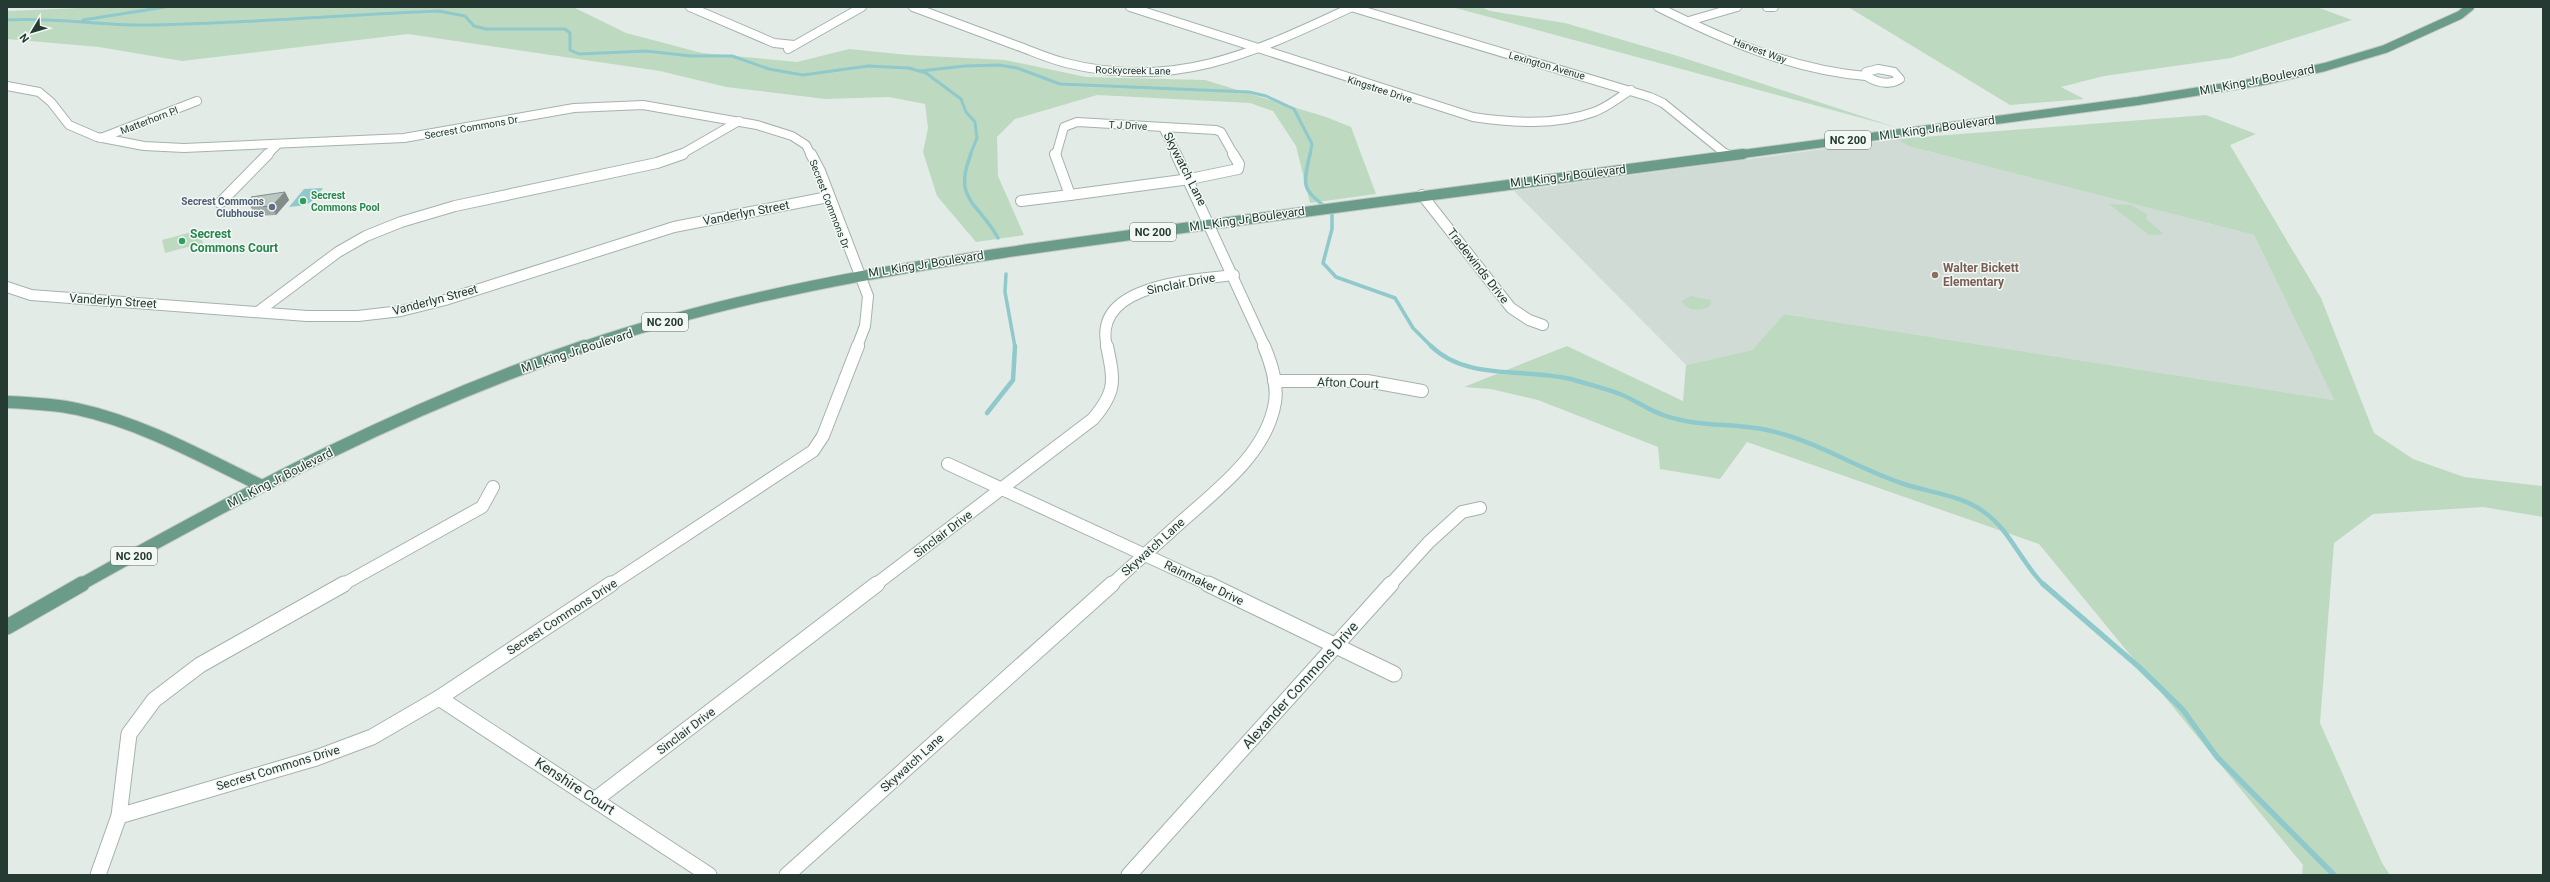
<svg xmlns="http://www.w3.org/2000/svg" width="2550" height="882" font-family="Roboto,sans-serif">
<rect width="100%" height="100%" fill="#e2ebe6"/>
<path fill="#d1dbd5" d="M1897,139l11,7 346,89 80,165 -550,-86 -32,36 -66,15 -172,-174z"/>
<g fill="#bddac1">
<path d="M105,7h468l53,26 76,20 95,9 52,-13 59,6 97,5 81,17 119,3 121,37 25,10 25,67 -66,9 -14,-57 -23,-35 -23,-8 -153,-8 -82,24 -18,18 1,39 26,59 -48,7 -39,-46 -14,-44 5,-24 -3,-24 -36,-7 -64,2 -99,-12 -66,-16 -252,-37 -226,27 -83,-14 -92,-8v-28z"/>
<path d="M1452,7h29l9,4 75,12 116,34 214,70z"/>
<path d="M1848,7h469l35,13 -121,38 -127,18 -43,11 23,12 -74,6z"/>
<path d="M2206,115l50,19 -26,11 91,153 53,135 39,26 51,18 79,9v31l-60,-10 -110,7 -39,29 -14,180 62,140 8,12h-88l1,-10 -264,-321 -292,-102 -27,37 -60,-10 -2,-22 -120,-47 -47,-11 -27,-2 103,-41 116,55 3,-36 66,-15 32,-36 550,86 -80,-165 -346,-89 -11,-7z"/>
<path d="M2109,204l22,1 16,9 -1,5 18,15 -15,1z"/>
<path d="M199,230l4,13 -38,10 -3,-13z"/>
<path d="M1691,296l20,4 -1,6c-9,6 -24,5 -29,-5z"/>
</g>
<path fill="#8fc9cb" d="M323,188c-12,15 -11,17 -34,19l15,-18z"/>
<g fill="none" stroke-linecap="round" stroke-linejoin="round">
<g stroke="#8fc9cb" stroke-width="3">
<path d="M7,20c46,-3 90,5 136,5 99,-1 197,-10 296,-14l26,5 9,10 12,3h79l5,4v17l9,4 67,-3 45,5h41l37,13 34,6 65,-9 41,2 17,5 35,26 5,13 9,10 2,16 -7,17"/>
<path d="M83,20l82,-13"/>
<path d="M920,71l45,-5 34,-1 18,3 43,16 189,8 17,4 28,13 18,35 -2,11"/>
</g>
<g stroke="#8fc9cb" stroke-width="3.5">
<path d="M971,154c-19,46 8,49 27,84"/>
<path d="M1310,154c-9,38 -6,34 22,59v16l-9,34 13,14 59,21 18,30 19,19"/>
<path d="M1006,274l-1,18 10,55"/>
</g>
<g stroke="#8fc9cb" stroke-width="4.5">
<path d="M1431,346c35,35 95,22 140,33 16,5 33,9 49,15 15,6 28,16 43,21 33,12 70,8 104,15 48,10 91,39 137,54 27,9 57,11 80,28 27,19 37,51 60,73"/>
<path d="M987,413l26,-33 2,-34"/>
</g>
<path stroke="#8fc9cb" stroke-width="5.5" d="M2043,584l96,83 44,43 34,47 117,118"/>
<g stroke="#a5b2ac" stroke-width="10">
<g id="minor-far3">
<path d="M690,7l84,36 20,2"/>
<path d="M913,7c34,13 68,25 102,38 17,6 34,14 51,18 110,28 189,-11 286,-56"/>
<path d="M1130,7l343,110c39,6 83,9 121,-5 14,-5 25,-15 37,-22"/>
<path d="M1351,7l299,90 13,6 64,52"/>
<path d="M1658,7c66,33 134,63 208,69"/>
<path d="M1767,7h7"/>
<path d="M1689,21l48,-14"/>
<path d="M788,49l74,-42"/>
<path d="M1878,69l16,3 6,7c-11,7 -24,3 -34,-3v-4z"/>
<path d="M7,86l32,6 12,10 18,23 28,12 47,9 40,2 220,-10 170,-30 69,-3 114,20 35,11 14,9 5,10"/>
<path d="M1163,127l14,28"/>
<path d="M101,138l96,-37"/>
<path d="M267,155l10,-10"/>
<path d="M680,155l59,-34"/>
<path d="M1056,155l8,-28 13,-5 139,8 5,2 13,23"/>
</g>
</g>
<g stroke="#a5b2ac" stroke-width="12">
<g id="minor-far2">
<path d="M811,154l9,17 48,125 -3,30 -8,21"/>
<path d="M1055,154l15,41"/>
<path d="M1176,154l89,193"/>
<path d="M1725,154l2,1"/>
<path d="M1070,195l120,-16 48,-10 1,-5 -6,-10"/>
<path d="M1422,195l89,113 18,12 14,5"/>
<path d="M1021,201l49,-6"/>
<path d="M220,203l48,-49"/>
<path d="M7,287l24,8 276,21h51l43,-5 44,-11 229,-73 154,-30"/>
<path d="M259,311l79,-59 28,-16 35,-14 54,-16 202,-43 26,-9"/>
<path d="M1107,347c-16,-63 86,-67 127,-72"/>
</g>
</g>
<g stroke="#a5b2ac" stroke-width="14">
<g id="minor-far1">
<path d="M1274,381h93l55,10"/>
<path d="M948,464l262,121"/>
<path d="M342,585l140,-78 11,-20"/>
<path d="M610,585l203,-134 10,-15 35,-90"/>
<path d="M875,585l218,-166c24,-28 21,-39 14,-73"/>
<path d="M1111,585c23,-21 47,-42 70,-63 36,-32 86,-69 94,-120 3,-19 -4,-39 -11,-56"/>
<path d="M1390,585l39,-43 33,-30 18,-4"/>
</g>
</g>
<g stroke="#a5b2ac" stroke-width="17">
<g id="minor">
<path d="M1208,584l186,90"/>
<path d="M439,698l270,177"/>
<path d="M596,799l281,-215"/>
<path d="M119,816l197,-58 56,-21 67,-39 172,-114"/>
<path d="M98,875l21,-59 10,-82 25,-34 46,-35 144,-81"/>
<path d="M787,875l325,-291"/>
<path d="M1129,875l262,-291"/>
</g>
</g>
<g stroke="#c2c8c6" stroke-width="10">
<path id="major-far3" d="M1735,155l403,-54 125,-20 62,-14 60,-18 75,-34 10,-8"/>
</g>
<g stroke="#c2c8c6" stroke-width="12">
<path id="major-far2" d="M582,347c191,-65 387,-90 586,-117 191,-25 383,-51 575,-76"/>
</g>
<g stroke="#c2c8c6" stroke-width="14">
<g id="major-far1">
<path d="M7,402c23,1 47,2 70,7 65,14 125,48 185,77"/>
<path d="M80,585c166,-93 324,-178 505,-239"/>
</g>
</g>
<g stroke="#c2c8c6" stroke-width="17">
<path id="major" d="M7,627l75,-43"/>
</g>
<use href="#minor-far3" stroke="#fff" stroke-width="8"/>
<use href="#minor-far2" stroke="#fff" stroke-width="10"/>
<use href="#minor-far1" stroke="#fff" stroke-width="12"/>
<use href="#minor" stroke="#fff" stroke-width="15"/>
<use href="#major-far3" stroke="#6b9c89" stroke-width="8"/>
<use href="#major-far2" stroke="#6b9c89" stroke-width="10"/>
<use href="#major-far1" stroke="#6b9c89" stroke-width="12"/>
<use href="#major" stroke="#6b9c89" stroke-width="15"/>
</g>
<path fill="#a1aca7" d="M285,192l4,8 -13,15 -21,1 -4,-9z"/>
<path fill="#838c88" d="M285,192l4,8 -13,15 -4,-9z"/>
<path fill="#bbc8c2" stroke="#838c88" d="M285,192l-13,14 -21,1v-10z"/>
<g fill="#2e9e5b" stroke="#f3f8f5" stroke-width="1.5">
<circle cx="303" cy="201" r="4"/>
<circle cx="182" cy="241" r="4"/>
</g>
<circle fill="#5c6f8a" stroke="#f3f8f5" stroke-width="1.5" cx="272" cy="207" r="4"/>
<circle fill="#8d6e63" stroke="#f3f8f5" stroke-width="1.5" cx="1935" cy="275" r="4"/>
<g text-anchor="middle" stroke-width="3" stroke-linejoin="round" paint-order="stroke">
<g font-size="10" fill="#243a32" stroke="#f3f8f5">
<text transform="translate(1760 50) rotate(20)" y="4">Harvest Way</text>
<text transform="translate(1547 65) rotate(16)" y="4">Lexington Avenue</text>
<text transform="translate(1133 70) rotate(1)" y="4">Rockycreek Lane</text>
<text transform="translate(1380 89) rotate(18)" y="4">Kingstree Drive</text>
<text transform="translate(149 120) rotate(-21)" y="4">Matterhorn Pl</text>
<text transform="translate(1128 125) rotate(3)" y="4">T J Drive</text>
<text transform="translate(471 127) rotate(-10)" y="4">Secrest Commons Dr</text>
<text transform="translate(830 204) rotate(69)" y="4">Secrest Commons Dr</text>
</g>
<g font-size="10" font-weight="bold" fill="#27864d" stroke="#f3f8f5" text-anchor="start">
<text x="311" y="199">Secrest<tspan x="311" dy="12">Commons Pool</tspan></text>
</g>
<g font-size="10" font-weight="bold" fill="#4e5e75" stroke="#f3f8f5" text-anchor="end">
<text x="264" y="205">Secrest Commons<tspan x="264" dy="12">Clubhouse</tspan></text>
</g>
<g fill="#f3f8f5" stroke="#62736c" stroke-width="1">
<rect x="1825" y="131" width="46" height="18" rx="3"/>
<rect x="1130" y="223" width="46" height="18" rx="3"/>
<rect x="642" y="313" width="46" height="18" rx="3"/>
<rect x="111" y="547" width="46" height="18" rx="3"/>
</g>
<g font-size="11" font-weight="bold" fill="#243a32">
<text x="1848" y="144">NC 200</text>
<text x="1153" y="236">NC 200</text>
<text x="665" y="326">NC 200</text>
<text x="134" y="560">NC 200</text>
</g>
<g font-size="12" fill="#243a32" stroke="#f3f8f5">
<text transform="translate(2257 80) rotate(-11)" y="4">M L King Jr Boulevard</text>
<text transform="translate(1937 128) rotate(-8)" y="4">M L King Jr Boulevard</text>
<text transform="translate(1185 169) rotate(63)" y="4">Skywatch Lane</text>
<text transform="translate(1568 176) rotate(-7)" y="4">M L King Jr Boulevard</text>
<text transform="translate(746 213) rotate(-11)" y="4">Vanderlyn Street</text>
<text transform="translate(1247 219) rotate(-8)" y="4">M L King Jr Boulevard</text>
<text transform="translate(926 264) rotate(-9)" y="4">M L King Jr Boulevard</text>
<text transform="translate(1478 266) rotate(52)" y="4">Tradewinds Drive</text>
<text transform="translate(1181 284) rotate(-11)" y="4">Sinclair Drive</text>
<text transform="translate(435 300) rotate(-15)" y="4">Vanderlyn Street</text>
<text transform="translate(113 301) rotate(4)" y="4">Vanderlyn Street</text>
<text transform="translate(577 351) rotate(-18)" y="4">M L King Jr Boulevard</text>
<text transform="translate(1348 383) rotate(2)" y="4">Afton Court</text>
<text transform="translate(280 478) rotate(-27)" y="4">M L King Jr Boulevard</text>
<text transform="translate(943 534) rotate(-37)" y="4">Sinclair Drive</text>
<text transform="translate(1153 547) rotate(-42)" y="4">Skywatch Lane</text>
<text transform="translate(1204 583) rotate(26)" y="4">Rainmaker Drive</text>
<text transform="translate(562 617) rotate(-33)" y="4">Secrest Commons Drive</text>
<text transform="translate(686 731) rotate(-37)" y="4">Sinclair Drive</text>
<text transform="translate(912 763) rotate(-42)" y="4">Skywatch Lane</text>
<text transform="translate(278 768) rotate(-17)" y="4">Secrest Commons Drive</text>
</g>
<g font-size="12" font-weight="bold" fill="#27864d" stroke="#f3f8f5" text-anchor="start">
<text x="190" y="238">Secrest<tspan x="190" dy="14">Commons Court</tspan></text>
</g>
<g font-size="12" font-weight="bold" fill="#785e54" stroke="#f3f8f5" text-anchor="start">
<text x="1943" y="272">Walter Bickett<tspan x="1943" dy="14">Elementary</tspan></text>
</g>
<g font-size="14" fill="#243a32" stroke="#f3f8f5">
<text transform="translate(1300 685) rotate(-48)" y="5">Alexander Commons Drive</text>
<text transform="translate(575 786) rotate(33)" y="5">Kenshire Court</text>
</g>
</g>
<rect width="2550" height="882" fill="none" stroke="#243a32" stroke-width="16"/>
<g transform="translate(32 32) rotate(232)" stroke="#f3f8f5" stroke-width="3" paint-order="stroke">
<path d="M0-3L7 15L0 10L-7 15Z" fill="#243a32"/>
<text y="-6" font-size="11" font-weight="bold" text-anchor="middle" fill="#243a32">N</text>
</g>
</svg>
